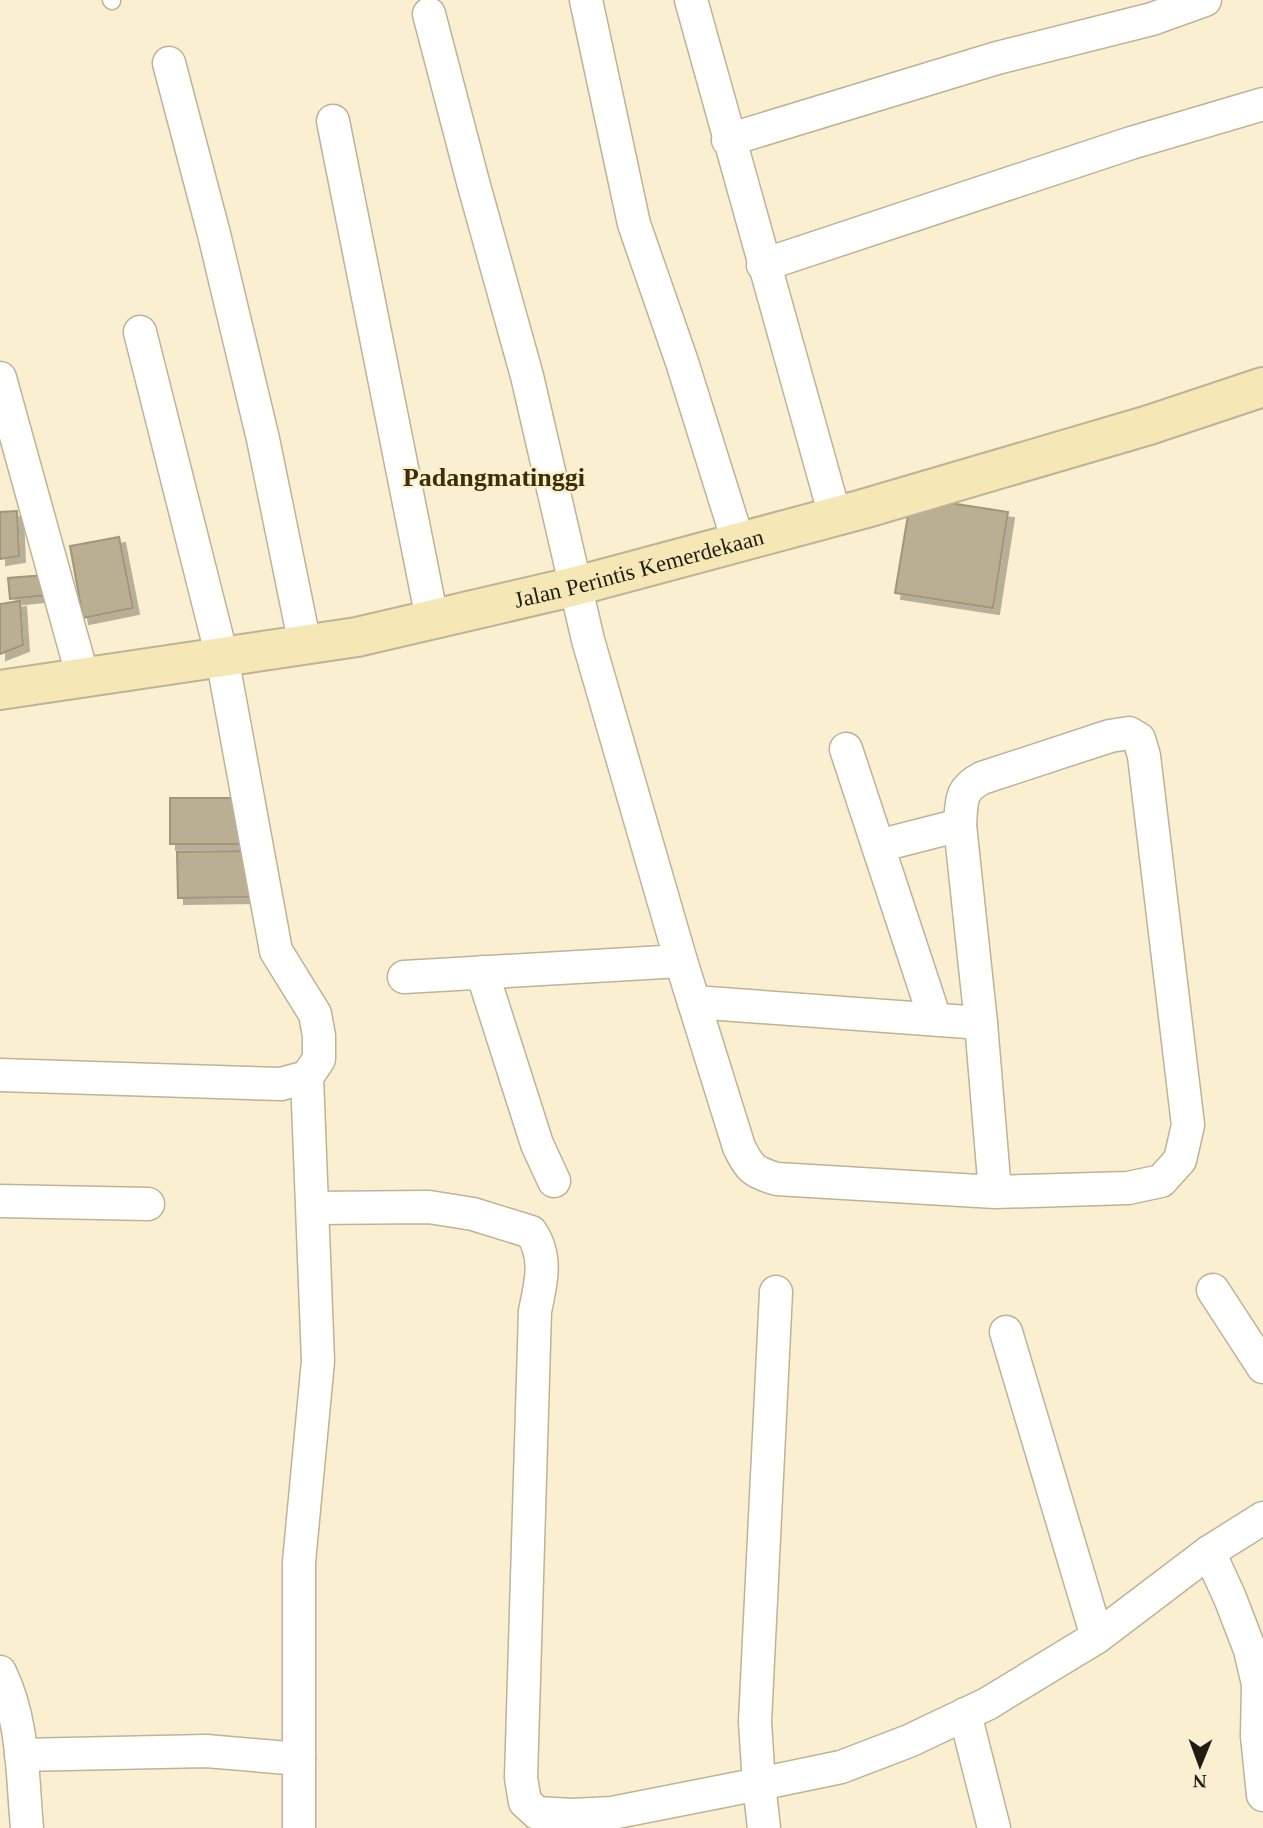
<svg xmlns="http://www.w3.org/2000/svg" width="1263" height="1828" font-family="Georgia,serif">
<defs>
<filter id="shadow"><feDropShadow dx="6" dy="6" stdDeviation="0" flood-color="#0004"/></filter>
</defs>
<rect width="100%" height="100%" fill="#fbefd1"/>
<g fill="#baaf92" stroke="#a1967b" stroke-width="2" filter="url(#shadow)">
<path d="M911,497l97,15 -15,96 -98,-15z"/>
<path d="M17,511l2,45 -19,3v-47z"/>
<path d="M119,537l14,71 -50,10 -13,-72z"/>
<path d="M45,575l3,20 -38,4 -2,-21z"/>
<path d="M20,601l3,44 -23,9v-50z"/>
<path d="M170,798h76l-1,46h-75z"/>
<path d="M252,851v46l-74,1 -1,-46z"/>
</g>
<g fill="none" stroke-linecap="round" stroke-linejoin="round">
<g stroke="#beb396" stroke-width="19">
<path id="lane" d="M111,0l1,1"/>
</g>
<g stroke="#beb396" stroke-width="35">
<g id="street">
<path d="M586,0l48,224 48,138 56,179"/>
<path d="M691,0l144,516"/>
<path d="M429,14l44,168 54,194 61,264 93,321 58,186c11,22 14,25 38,32l218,13 133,-4 33,-7 19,-21 8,-35 -44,-369 -5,-17 -10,-6 -19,3 -128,42c-23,12 -20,23 -22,47l21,198 14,169"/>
<path d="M169,63l45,171 49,205 42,206"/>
<path d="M333,121l99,498"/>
<path d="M728,140l269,-82 155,-39 53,-19"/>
<path d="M763,265l368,-122 132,-39"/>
<path d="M0,378l83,300"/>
<path d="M846,749l89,270"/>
<path d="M878,846l82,-21"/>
<path d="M482,972l55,172 17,37"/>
<path d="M404,977l277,-16"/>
<path d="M694,1002l287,21"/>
<path d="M0,1075l281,9 26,-7 12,-18v-23l-4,-22 -39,-63 -54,-294 -82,-325"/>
<path d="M0,1201l148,3"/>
<path d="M313,1208l116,-1 44,7 58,18c17,25 10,51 4,79l-14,467 4,24 12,11 35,2 40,-2 147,-29 5,44"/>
<path d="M1213,1290l50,77"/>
<path d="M776,1292l-21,430 4,62 82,-17 68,-26 78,-37 110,-67 112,-85 54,-34"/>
<path d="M1006,1332l91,305"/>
<path d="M1209,1552l21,46 20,52 8,34 -1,52 6,59"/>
<path d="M0,1672c24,49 22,102 27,156"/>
<path d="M965,1714l29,114"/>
<path d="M21,1755l185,-4 93,8"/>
<path d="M299,1828v-266l19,-201 -11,-284"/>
</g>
</g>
<g stroke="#beb396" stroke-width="42">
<g id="secondary">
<path id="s1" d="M0,690l357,-53 219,-51 287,-77 286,-84 114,-38"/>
</g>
</g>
<use href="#lane" stroke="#fff" stroke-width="16"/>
<use href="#street" stroke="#fff" stroke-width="32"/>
<use href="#secondary" stroke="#f5e7b6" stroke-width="38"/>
</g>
<g text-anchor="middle" stroke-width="5" stroke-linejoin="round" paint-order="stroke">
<g font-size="23" fill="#201c11" stroke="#fbefd1">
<text dy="8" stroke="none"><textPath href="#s1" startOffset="651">Jalan Perintis Kemerdekaan</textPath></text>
</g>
<g font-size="26" font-weight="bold" fill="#3d2f04" stroke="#fbefd1">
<text x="494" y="486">Padangmatinggi</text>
</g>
</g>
<g transform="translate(1200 1765) rotate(181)" stroke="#fbefd1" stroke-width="5" paint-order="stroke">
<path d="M0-5L12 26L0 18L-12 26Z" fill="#201c11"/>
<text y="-10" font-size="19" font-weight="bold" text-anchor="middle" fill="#201c11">N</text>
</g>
</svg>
